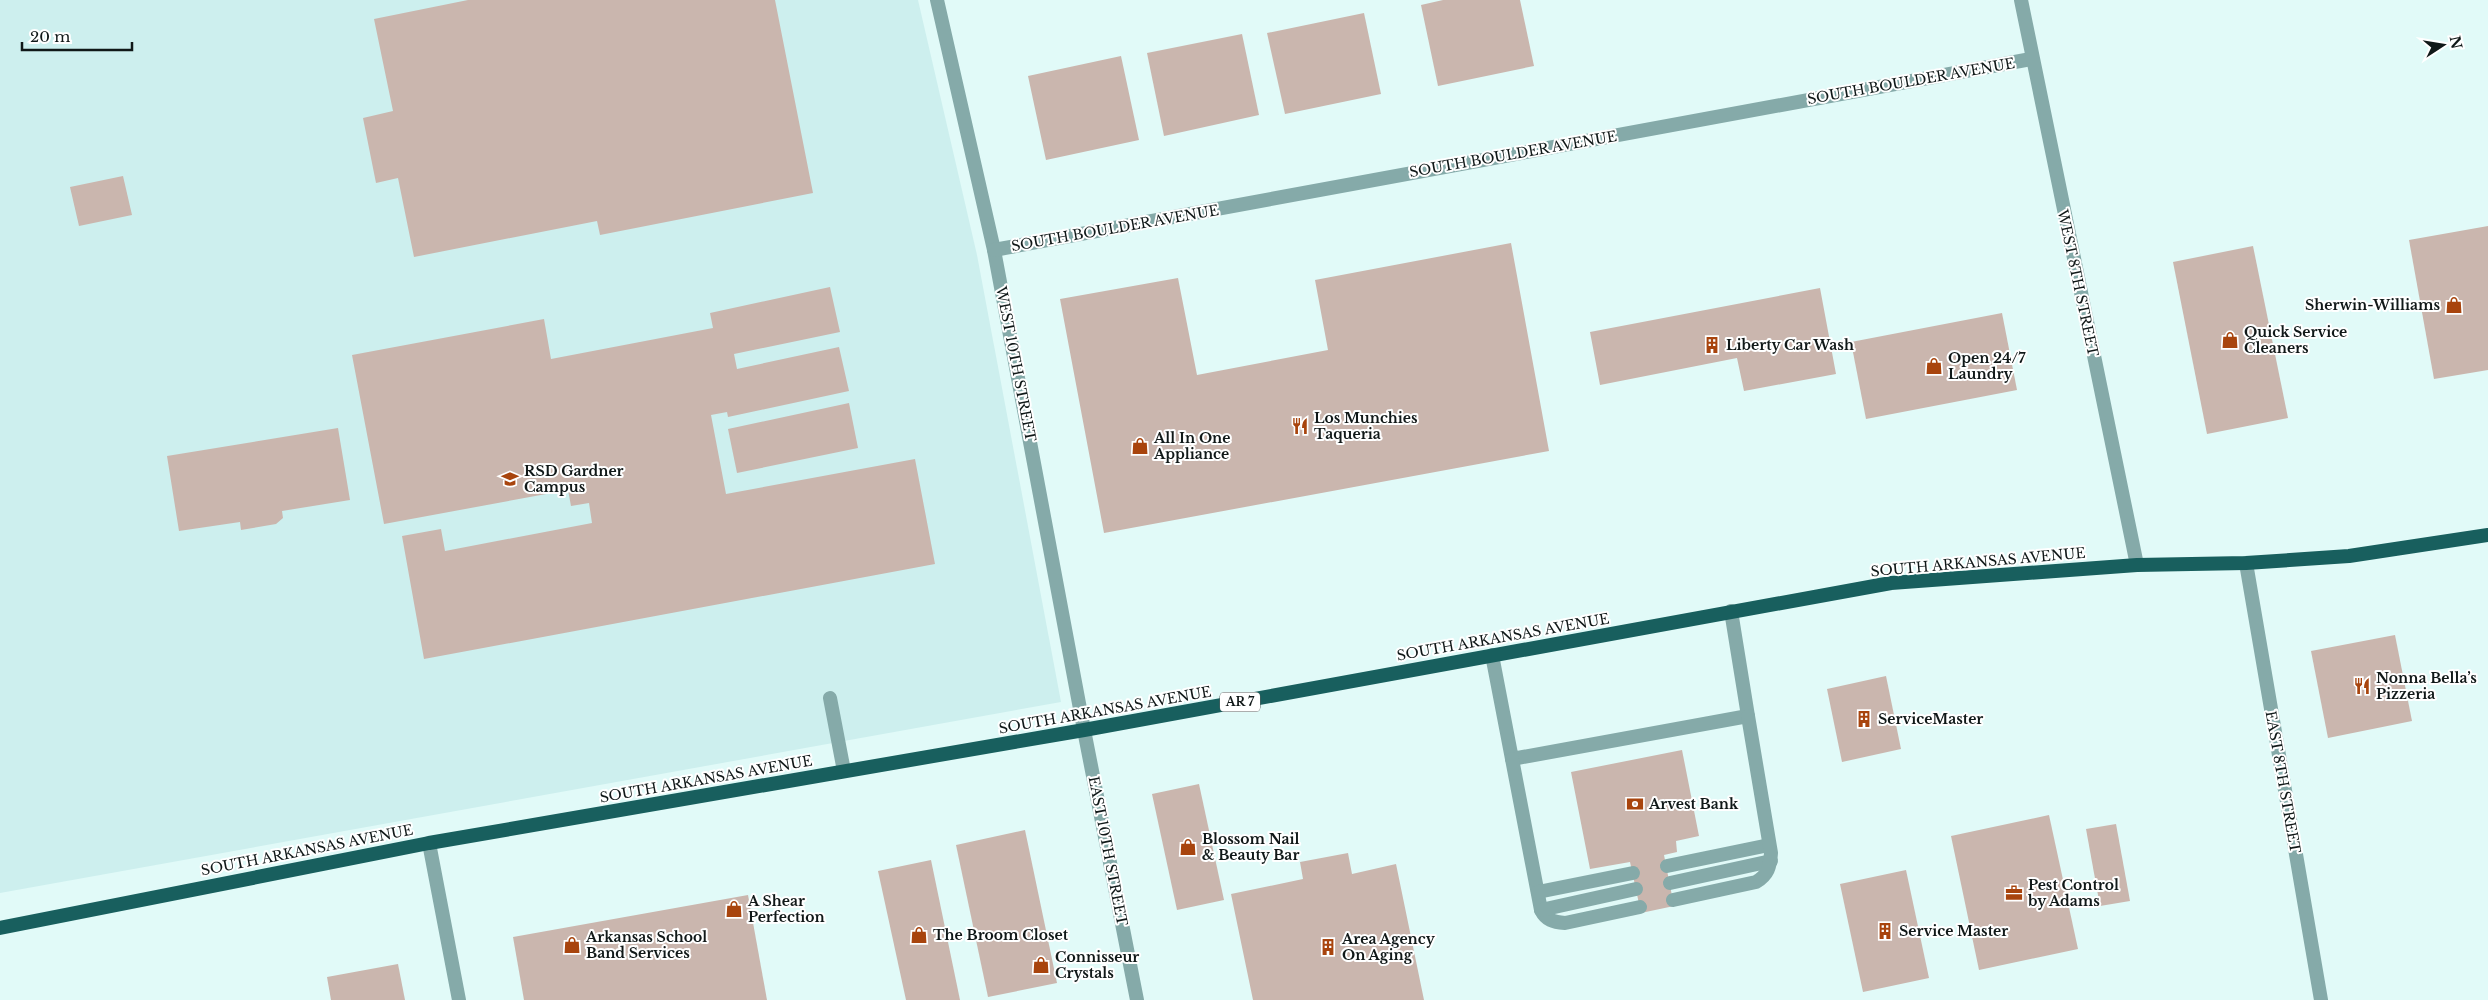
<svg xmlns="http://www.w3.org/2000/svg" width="2488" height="1000" font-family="'Libre Baskerville',serif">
<rect width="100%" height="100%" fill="#e1faf8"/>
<path fill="#cdefee" d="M0,0h918l59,255 84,447 -1061,191z"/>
<g fill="#cab6ae">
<path d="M468,0h307l38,193 -213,42 -3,-14 -183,36 -16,-79 -22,5 -13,-65 30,-7 -19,-92z"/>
<path d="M1443,0h77l14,66 -96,20 -17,-81z"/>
<path d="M1364,13l17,81 -96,20 -18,-81z"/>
<path d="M1242,34l17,81 -95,21 -17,-83z"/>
<path d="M1121,56l18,84 -93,20 -18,-84z"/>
<path d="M123,176l9,39 -53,11 -9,-39z"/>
<path d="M2488,226v144l-54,9 -25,-139z"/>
<path d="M1511,243l38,208 -445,82 -44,-234 118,-21 19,97 131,-25 -13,-70z"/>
<path d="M2253,246l35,172 -81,16 -34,-172z"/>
<path d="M830,287l10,45 -106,22 3,15 102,-22 10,44 -121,26 -1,-5 -16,3 15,79 189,-35 20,105 -511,95 -22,-123 39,-7 4,22 147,-28 -3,-20 -18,3 -3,-16 -184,34 -32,-169 192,-36 7,40 162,-31 -3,-15z"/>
<path d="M1820,288l16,86 -92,17 -7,-33 -137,27 -10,-53z"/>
<path d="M2002,313l15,77 -151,29 -15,-77z"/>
<path d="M849,403l9,45 -121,25 -9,-44z"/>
<path d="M338,428l12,72 -68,11 1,7 -7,6 -35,6 -1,-8 -61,9 -12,-75z"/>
<path d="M2395,635l17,86 -84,17 -17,-87z"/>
<path d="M1886,676l15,73 -59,13 -15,-73z"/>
<path d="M1682,750l17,86 -23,5 1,11 -13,3 10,51 -33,7 -11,-51 -40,7 -19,-97z"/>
<path d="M1199,784l25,116 -47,10 -25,-116z"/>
<path d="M2049,815l29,134 -99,21 -28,-134z"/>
<path d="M2116,824l14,77 -30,5 -14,-77z"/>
<path d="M1025,830l32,153 -69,14 -32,-152z"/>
<path d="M1348,853l4,21 44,-10 28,136h-171l-22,-106 72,-15 -3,-17z"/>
<path d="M931,860l29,140h-54l-28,-129z"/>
<path d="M1906,870l23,108 -66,14 -23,-108z"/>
<path d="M748,895l19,105h-243l-11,-63z"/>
<path d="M398,964l7,36h-74l-4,-23z"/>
</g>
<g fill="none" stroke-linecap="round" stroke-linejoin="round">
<g stroke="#85aaa9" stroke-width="14">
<path d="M1492,655l20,104 236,-43 -17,-105"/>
<path d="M830,698l14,73"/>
<path d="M1512,759l29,151c5,10 12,12 24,13l75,-16"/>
<path d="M1667,866l102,-21"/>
<path d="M1670,883l101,-22"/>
<path d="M1538,892l95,-19"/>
<path d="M1673,900l83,-18c12,-7 14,-15 15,-29l-23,-137"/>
<path d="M1541,910l95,-21"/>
</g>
<g stroke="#85aaa9" stroke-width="14">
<path d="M937,0l57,250 90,480 53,270"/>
<path d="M994,250l1037,-191"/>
<path d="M2246,563l75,437"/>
<path d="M429,843l30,157"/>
</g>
<path stroke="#85aaa9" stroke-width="14" d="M2021,0l116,565"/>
<path stroke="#185f5e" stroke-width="14" d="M0,928l429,-85 655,-113 807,-147 246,-18 109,-2 103,-7 139,-21"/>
</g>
<defs>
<g id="shop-bare" transform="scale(1.35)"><path d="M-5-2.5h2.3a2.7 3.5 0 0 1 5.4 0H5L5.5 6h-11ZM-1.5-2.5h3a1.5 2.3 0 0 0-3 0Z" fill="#a8440d" stroke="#fff" stroke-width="2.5" paint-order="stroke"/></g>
<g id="building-bare" transform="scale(1.35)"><path d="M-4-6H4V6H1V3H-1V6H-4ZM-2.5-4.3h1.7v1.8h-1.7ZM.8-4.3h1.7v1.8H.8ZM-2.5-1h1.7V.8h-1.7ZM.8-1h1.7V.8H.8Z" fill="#a8440d" stroke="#fff" stroke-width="2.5" paint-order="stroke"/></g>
<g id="restaurant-bare" transform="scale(1.35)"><path d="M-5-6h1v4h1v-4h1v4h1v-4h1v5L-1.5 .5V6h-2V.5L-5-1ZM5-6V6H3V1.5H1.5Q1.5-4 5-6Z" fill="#a8440d" stroke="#fff" stroke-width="2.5" paint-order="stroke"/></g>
<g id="school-bare" transform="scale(1.35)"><path d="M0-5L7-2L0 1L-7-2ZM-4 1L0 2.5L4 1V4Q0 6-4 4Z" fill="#a8440d" stroke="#fff" stroke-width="2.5" paint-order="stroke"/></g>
<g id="bank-bare" transform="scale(1.35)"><path d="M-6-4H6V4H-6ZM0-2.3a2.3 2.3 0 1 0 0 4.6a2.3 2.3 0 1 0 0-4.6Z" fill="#a8440d" stroke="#fff" stroke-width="2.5" paint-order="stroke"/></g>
<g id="office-bare" transform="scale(1.35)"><path d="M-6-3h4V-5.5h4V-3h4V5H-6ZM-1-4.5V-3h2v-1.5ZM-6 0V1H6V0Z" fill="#a8440d" stroke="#fff" stroke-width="2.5" paint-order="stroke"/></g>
</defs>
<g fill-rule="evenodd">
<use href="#shop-bare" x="2454" y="305"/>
<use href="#shop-bare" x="2230" y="340"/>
<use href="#building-bare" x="1712" y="345"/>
<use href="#shop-bare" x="1934" y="366"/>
<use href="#restaurant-bare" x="1300" y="426"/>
<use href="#shop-bare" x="1140" y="446"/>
<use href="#school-bare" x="510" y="479"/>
<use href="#restaurant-bare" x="2362" y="686"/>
<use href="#building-bare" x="1864" y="719"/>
<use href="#bank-bare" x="1635" y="804"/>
<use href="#shop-bare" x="1188" y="847"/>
<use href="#office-bare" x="2014" y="893"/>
<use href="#shop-bare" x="734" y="909"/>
<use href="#building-bare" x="1885" y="931"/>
<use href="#shop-bare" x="919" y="935"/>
<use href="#shop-bare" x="572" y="945"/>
<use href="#building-bare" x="1328" y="947"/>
<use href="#shop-bare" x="1041" y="965"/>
</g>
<g text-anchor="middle" stroke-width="4" stroke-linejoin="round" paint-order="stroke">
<rect fill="#fff" stroke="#585d5d" stroke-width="1" x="1220" y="692.5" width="40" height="19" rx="4"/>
<g font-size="12" font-weight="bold" fill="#101818">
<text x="1240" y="706">AR 7</text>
</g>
<g font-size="14" fill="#101818" stroke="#fff">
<text transform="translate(1911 81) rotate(-10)" y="5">SOUTH BOULDER AVENUE</text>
<text transform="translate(1513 154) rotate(-10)" y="5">SOUTH BOULDER AVENUE</text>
<text transform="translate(1115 228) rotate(-10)" y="5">SOUTH BOULDER AVENUE</text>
<text transform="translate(2078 283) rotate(78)" y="5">WEST 8TH STREET</text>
<text transform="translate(1016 364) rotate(79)" y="5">WEST 10TH STREET</text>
<text transform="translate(1978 562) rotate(-5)" y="5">SOUTH ARKANSAS AVENUE</text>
<text transform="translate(1503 637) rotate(-10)" y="5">SOUTH ARKANSAS AVENUE</text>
<text transform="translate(1105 710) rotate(-10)" y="5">SOUTH ARKANSAS AVENUE</text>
<text transform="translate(706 779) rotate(-10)" y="5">SOUTH ARKANSAS AVENUE</text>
<text transform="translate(2283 782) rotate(80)" y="5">EAST 8TH STREET</text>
<text transform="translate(307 850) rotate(-11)" y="5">SOUTH ARKANSAS AVENUE</text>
<text transform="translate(1108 851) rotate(79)" y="5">EAST 10TH STREET</text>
</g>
<g font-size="14" font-weight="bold" fill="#101818" stroke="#fff" text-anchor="start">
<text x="2440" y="310" text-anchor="end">Sherwin-Williams</text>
<text x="2244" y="337">Quick Service<tspan x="2244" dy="16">Cleaners</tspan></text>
<text x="1726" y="350">Liberty Car Wash</text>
<text x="1948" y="363">Open 24/7<tspan x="1948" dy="16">Laundry</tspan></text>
<text x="1314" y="423">Los Munchies<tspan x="1314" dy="16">Taqueria</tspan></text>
<text x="1154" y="443">All In One<tspan x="1154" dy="16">Appliance</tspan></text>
<text x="524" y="476">RSD Gardner<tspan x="524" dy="16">Campus</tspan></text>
<text x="2376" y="683">Nonna Bella’s<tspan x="2376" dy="16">Pizzeria</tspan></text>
<text x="1878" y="724">ServiceMaster</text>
<text x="1649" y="809">Arvest Bank</text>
<text x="1202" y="844">Blossom Nail<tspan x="1202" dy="16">&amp; Beauty Bar</tspan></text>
<text x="2028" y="890">Pest Control<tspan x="2028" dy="16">by Adams</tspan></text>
<text x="748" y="906">A Shear<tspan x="748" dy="16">Perfection</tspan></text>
<text x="1899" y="936">Service Master</text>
<text x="933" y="940">The Broom Closet</text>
<text x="586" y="942">Arkansas School<tspan x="586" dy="16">Band Services</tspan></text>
<text x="1342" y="944">Area Agency<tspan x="1342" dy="16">On Aging</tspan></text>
<text x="1055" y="962">Connisseur<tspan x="1055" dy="16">Crystals</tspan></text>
</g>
</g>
<g transform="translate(2443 45) rotate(78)" stroke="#ffffff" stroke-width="4" paint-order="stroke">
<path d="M0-4L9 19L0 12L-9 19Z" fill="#101818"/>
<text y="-8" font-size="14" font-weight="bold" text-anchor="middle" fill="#101818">N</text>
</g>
<path d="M22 42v8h110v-8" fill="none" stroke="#101818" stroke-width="2.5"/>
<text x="30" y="42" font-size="15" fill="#101818" stroke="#ffffff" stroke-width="4" paint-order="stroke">20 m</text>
</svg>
